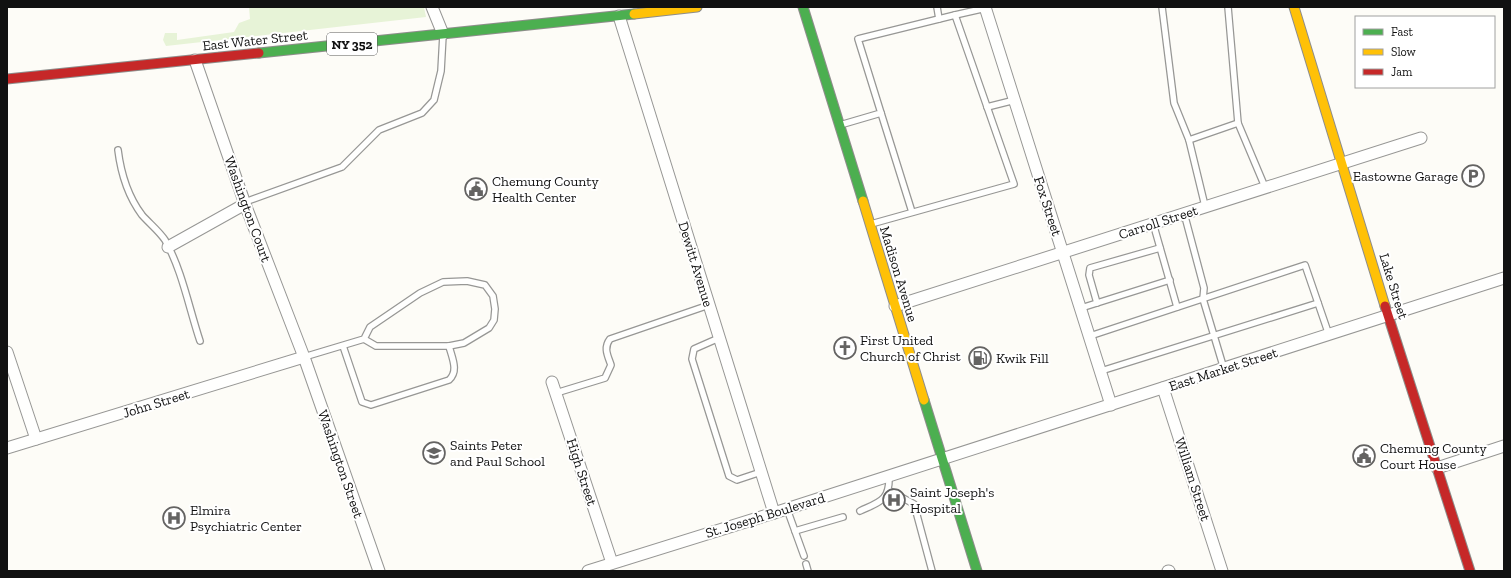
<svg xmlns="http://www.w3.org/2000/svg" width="1511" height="578" font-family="'Zilla Slab',serif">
<rect width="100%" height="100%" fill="#fdfcf7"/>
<path fill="#e7f3d7" d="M249,7h175l2,10 -260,29 -3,-6 2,-7h12v7l57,-8 5,-9 11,-4z"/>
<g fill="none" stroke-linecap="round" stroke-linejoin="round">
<g stroke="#979795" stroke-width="8">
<g id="lane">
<path d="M937,7l2,12"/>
<path d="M1162,7l12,96 15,37 49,-17"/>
<path d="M1228,7l10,116 27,64"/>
<path d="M955,15l31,-7"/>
<path d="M987,107l28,-7"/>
<path d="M881,113l31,99"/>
<path d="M840,125l41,-12 -23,-74 97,-24 59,169 -143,40"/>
<path d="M1189,140l16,66"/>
<path d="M118,150c3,24 9,45 24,65 7,8 17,16 23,25 17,30 24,68 35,101"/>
<path d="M245,202l97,-35 37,-37 43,-17 12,-13 7,-29 2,-36"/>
<path d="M1184,213l20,75 -1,11 21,70"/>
<path d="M1153,223l24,84"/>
<path d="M1097,303l-8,-28 1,-7 70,-20"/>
<path d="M1081,308l89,-28"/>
<path d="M1090,336l215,-71 24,70"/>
<path d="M719,338l-25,11 -2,10 37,117 8,4 24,-8"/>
<path d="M343,346l19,56 9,3 78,-25c10,-9 3,-22 0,-34"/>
<path d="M304,357l60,-18 12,7h73l15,-3 25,-15 5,-8 1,-11 -2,-13 -8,-11 -18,-4 -24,1 -23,11 -50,34 -6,12"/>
<path d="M1101,371l217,-68"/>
<path d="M556,393l49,-15 6,-13c-3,-9 -8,-17 -1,-26l99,-34"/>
<path d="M888,490l26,14 18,67"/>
<path d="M787,509l17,47"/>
<path d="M860,511c19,-9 30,-10 29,-35"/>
<path d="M795,531l48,-14"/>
<path d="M806,564l2,7"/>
</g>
</g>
<g stroke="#979795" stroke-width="13">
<g id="street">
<path d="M432,7l11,27"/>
<path d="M985,7l126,398"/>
<path d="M619,16l155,497"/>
<path d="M195,60l50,144 59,153 75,214"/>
<path d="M168,247l77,-43"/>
<path d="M895,306l526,-168"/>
<path d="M7,352l29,87"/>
<path d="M552,382l60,181"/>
<path d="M1163,388l59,183"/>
<path d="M7,448l297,-91"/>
<path d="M1437,468l67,-22"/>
<path d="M588,571l186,-58 730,-235"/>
<path d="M1168,571h1"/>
</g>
</g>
<g stroke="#8e8d8b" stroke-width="11">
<g id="fast">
<path d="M803,7l60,194"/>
<path d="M259,53l375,-39"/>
<path d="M924,400l53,171"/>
</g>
</g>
<g stroke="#8e8d8b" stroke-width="11">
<g id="slow">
<path d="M1294,7l91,299"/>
<path d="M634,14l63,-7"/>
<path d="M863,201l61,199"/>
</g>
</g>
<g stroke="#8e8d8b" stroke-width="11">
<g id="jam">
<path d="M7,79l252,-26"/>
<path d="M1385,306l85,265"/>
</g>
</g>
<use href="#lane" stroke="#fffffe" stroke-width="5.5"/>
<use href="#street" stroke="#fffffe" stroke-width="11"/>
<use href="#fast" stroke="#4caf50" stroke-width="9"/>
<use href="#slow" stroke="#ffc107" stroke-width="9"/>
<use href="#jam" stroke="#c62828" stroke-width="9"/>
</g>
<defs>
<g id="parking-ring" transform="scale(1.15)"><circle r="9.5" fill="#fff" stroke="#646362" stroke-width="1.5"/><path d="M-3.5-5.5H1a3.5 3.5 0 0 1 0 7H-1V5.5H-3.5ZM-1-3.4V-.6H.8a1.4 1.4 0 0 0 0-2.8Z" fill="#646362"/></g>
<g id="civic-ring" transform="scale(1.15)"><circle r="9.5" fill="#fff" stroke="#646362" stroke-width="1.5"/><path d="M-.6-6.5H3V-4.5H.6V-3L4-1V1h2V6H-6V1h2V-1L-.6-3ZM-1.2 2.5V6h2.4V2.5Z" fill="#646362"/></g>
<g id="church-ring" transform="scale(1.15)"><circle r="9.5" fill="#fff" stroke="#646362" stroke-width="1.5"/><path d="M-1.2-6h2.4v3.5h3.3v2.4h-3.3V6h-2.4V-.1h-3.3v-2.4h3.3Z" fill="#646362"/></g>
<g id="fuel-ring" transform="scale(1.15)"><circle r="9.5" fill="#fff" stroke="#646362" stroke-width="1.5"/><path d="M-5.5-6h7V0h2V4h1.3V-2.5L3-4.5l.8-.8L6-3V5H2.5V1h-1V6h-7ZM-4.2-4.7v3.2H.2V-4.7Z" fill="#646362"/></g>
<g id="school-ring" transform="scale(1.15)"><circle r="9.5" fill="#fff" stroke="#646362" stroke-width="1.5"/><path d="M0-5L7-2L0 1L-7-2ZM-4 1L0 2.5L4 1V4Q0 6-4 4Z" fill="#646362"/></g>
<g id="hospital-ring" transform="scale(1.15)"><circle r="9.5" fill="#fff" stroke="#646362" stroke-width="1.5"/><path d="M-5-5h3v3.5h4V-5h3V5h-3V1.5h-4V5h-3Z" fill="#646362"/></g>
</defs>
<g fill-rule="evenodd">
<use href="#parking-ring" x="1473" y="176"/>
<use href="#civic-ring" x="476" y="189"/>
<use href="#church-ring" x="845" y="348"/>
<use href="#fuel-ring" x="980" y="358"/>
<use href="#school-ring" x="434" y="453"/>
<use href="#civic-ring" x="1364" y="456"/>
<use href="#hospital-ring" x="894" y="500"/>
<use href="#hospital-ring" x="174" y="518"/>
</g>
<g text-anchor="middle" stroke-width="4" stroke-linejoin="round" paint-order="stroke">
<rect fill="#fff" stroke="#585858" stroke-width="1" x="327" y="33" width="50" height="22" rx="3"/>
<g font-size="13" font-weight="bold" fill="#111">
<text x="352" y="49">NY 352</text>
</g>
<g font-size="14" fill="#111" stroke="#fff">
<text transform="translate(255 40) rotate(-6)" y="5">East Water Street</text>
<text transform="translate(1048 206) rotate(72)" y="5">Fox Street</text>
<text transform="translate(248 209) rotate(70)" y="5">Washington Court</text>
<text transform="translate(1158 222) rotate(-18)" y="5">Carroll Street</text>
<text transform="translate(696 264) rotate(73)" y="5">Dewitt Avenue</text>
<text transform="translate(899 274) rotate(73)" y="5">Madison Avenue</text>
<text transform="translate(1394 286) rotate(73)" y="5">Lake Street</text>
<text transform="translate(1223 369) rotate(-18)" y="5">East Market Street</text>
<text transform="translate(156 403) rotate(-17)" y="5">John Street</text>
<text transform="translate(341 464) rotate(71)" y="5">Washington Street</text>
<text transform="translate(582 472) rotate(72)" y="5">High Street</text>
<text transform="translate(1193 479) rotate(72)" y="5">William Street</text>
<text transform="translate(765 515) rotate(-17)" y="5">St. Joseph Boulevard</text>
</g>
<g font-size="14" fill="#111" stroke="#fff" text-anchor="start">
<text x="1458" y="181" text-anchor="end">Eastowne Garage</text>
<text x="492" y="186">Chemung County<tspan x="492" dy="16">Health Center</tspan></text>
<text x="860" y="345">First United<tspan x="860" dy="16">Church of Christ</tspan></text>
<text x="996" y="363">Kwik Fill</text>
<text x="450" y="450">Saints Peter<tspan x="450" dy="16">and Paul School</tspan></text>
<text x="1380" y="453">Chemung County<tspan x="1380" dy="16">Court House</tspan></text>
<text x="910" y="497">Saint Joseph's<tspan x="910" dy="16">Hospital</tspan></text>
<text x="190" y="515">Elmira<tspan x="190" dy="16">Psychiatric Center</tspan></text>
</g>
</g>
<rect width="1511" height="578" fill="none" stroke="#111111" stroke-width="16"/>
<rect x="1355" y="16" width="140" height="72" fill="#ffffff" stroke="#a0a0a0"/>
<rect x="1363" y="29" width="20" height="6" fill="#4caf50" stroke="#a0a0a0"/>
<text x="1391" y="36" font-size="12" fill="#111111">Fast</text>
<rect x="1363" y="49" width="20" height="6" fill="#ffc107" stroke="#a0a0a0"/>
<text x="1391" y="56" font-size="12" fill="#111111">Slow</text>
<rect x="1363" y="69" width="20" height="6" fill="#c62828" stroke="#a0a0a0"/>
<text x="1391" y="76" font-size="12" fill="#111111">Jam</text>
</svg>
